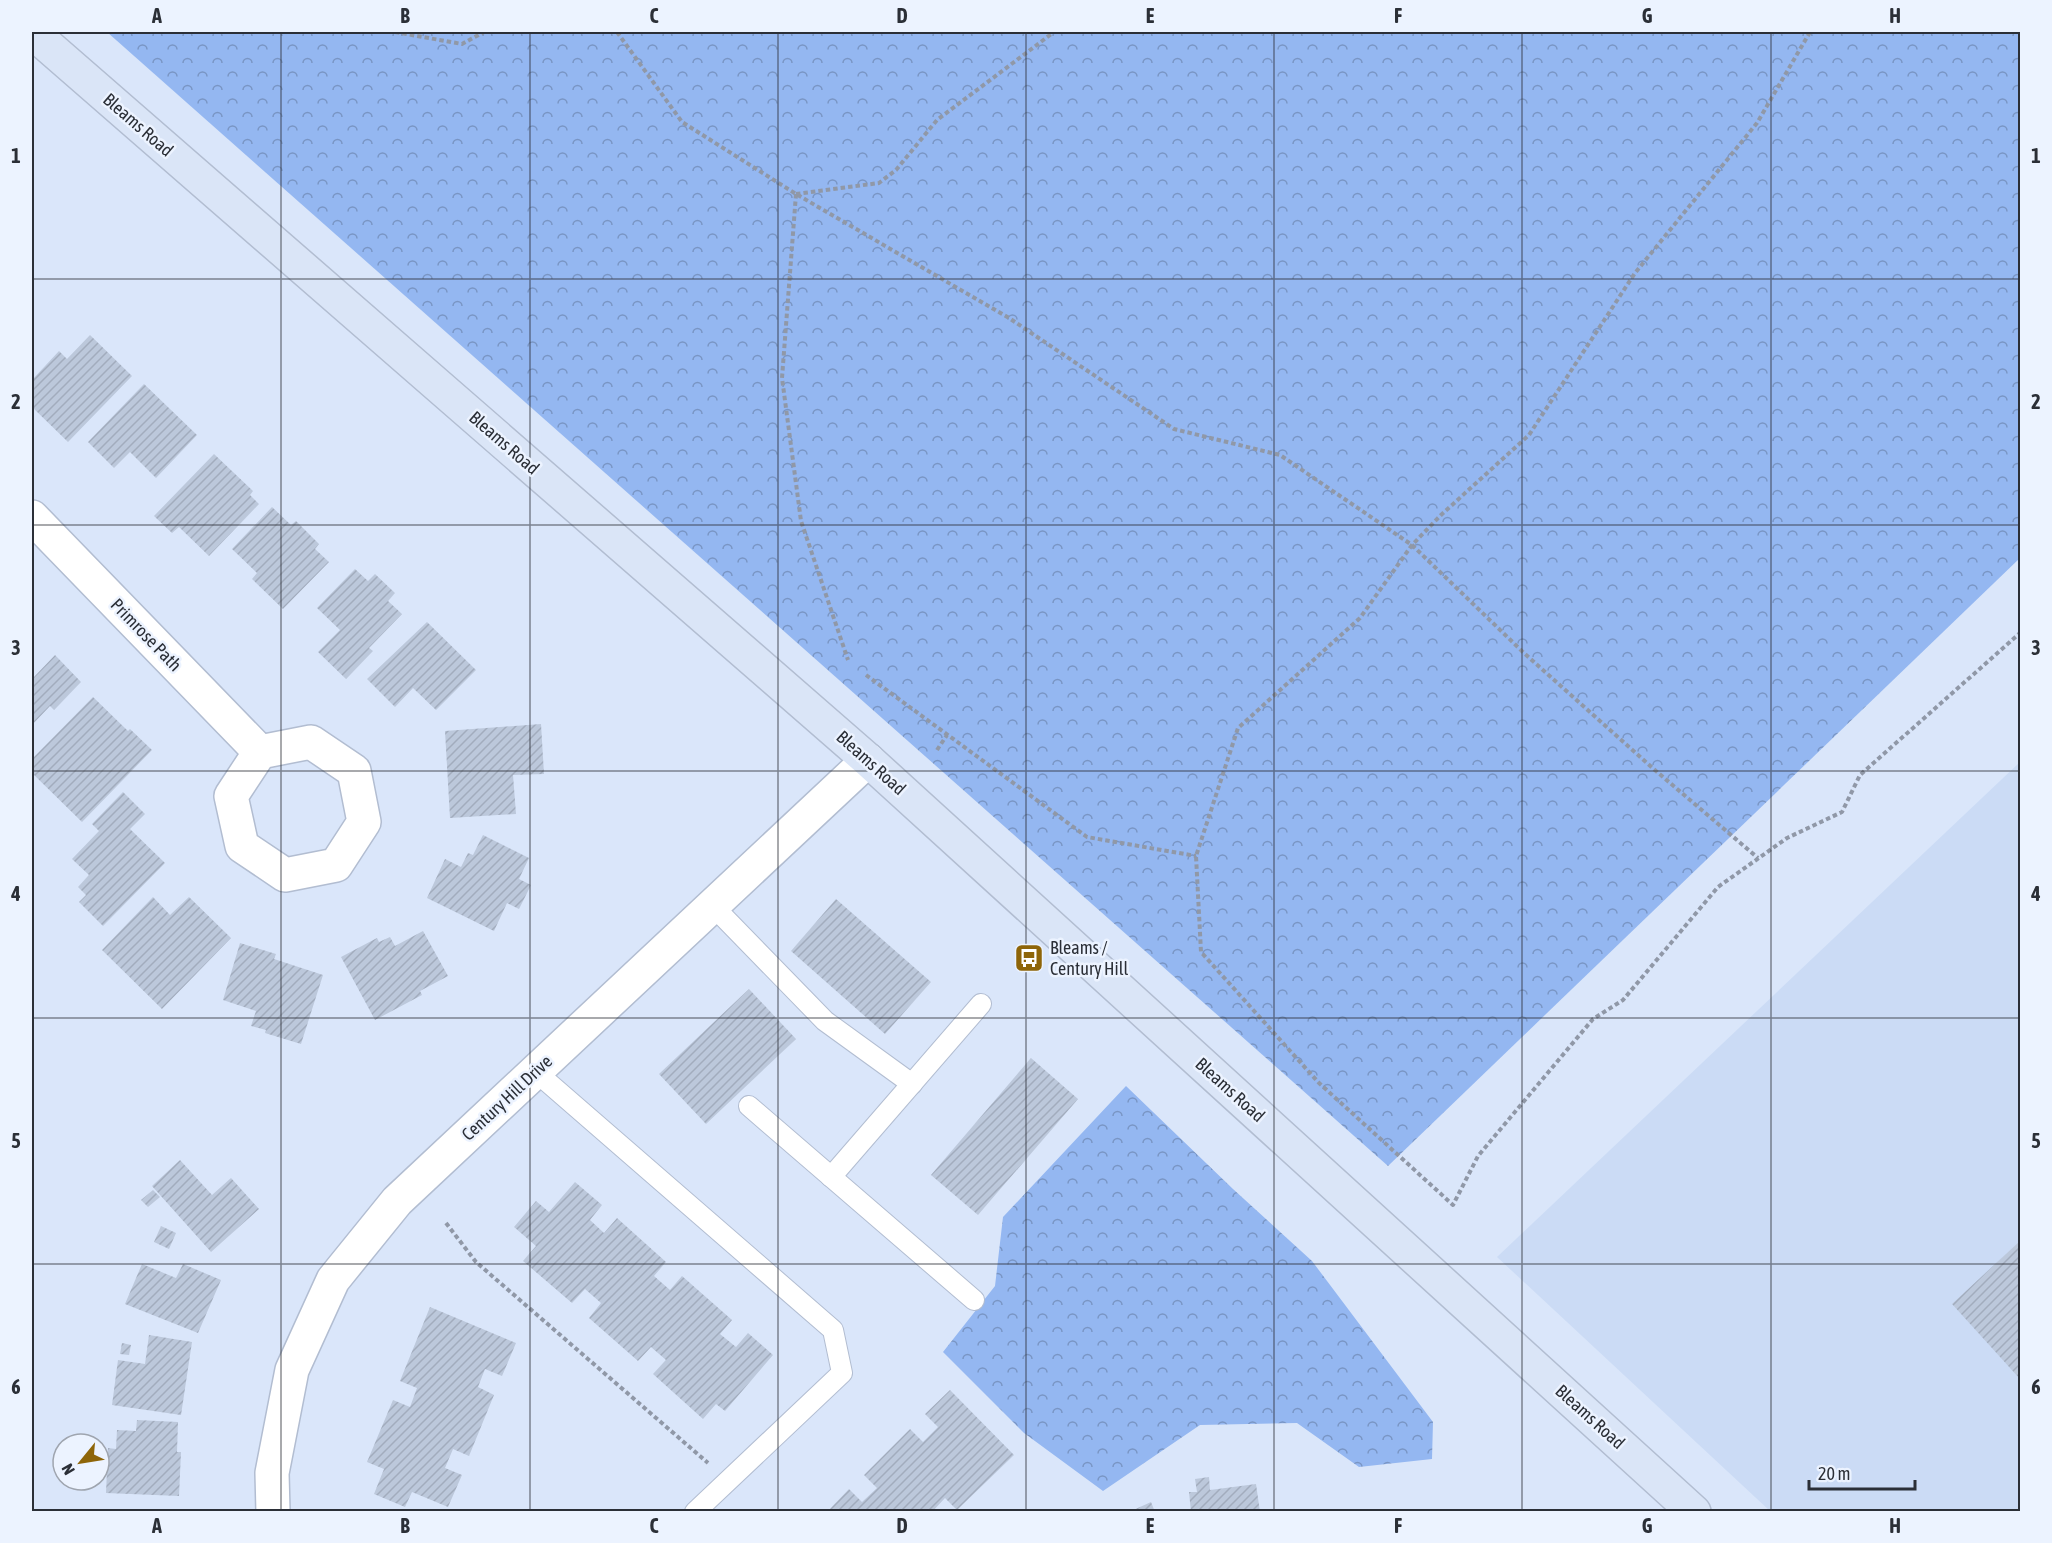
<svg xmlns="http://www.w3.org/2000/svg" width="2052" height="1543" font-family="'Asap Condensed',sans-serif">
<defs>
<pattern id="forest-crowns" width="20" height="18" patternUnits="userSpaceOnUse" patternTransform="scale(1.5)"><rect width="20" height="18" fill="#94b7f1"/><path d="M2 6a3 3 0 1 1 6 0M12 15a3 3 0 1 1 6 0" fill="none" stroke="#7995c4"/></pattern>
<pattern id="building-hatch" width="6" height="6" patternUnits="userSpaceOnUse" patternTransform="scale(1.5)"><rect width="6" height="6" fill="#bcc8db"/><path d="M-1 1l2-2M0 6l6-6M5 7l2-2" fill="none" stroke="#a2acbd"/></pattern>
</defs>
<rect width="100%" height="100%" fill="#dae6fa"/>
<path fill="#cbdbf5" d="M2020,762v749h-250l-273,-254z"/>
<g fill="url(#forest-crowns)">
<path d="M107,32h1913v526l-632,608z"/>
<path d="M1126,1086l107,103 79,72 121,161 -1,37 -73,8 -62,-44 -97,2 -97,66 -79,-58 -81,-81 52,-66 8,-69z"/>
</g>
<g fill="url(#building-hatch)">
<path d="M90,335l42,41 -64,66 -36,-35v-27l27,-29 8,8z"/>
<path d="M144,384l53,51 -41,43 -26,-26 -16,16 -26,-26z"/>
<path d="M214,454l39,37 -3,4 9,9 -50,52 -30,-29 -7,6 -18,-17z"/>
<path d="M272,507l19,18 5,-4 23,23 -4,5 14,13 -46,47 -31,-30 5,-6 -25,-24z"/>
<path d="M355,569l13,12 7,-7 20,19 -7,8 14,13 -33,34 4,3 -27,28 -28,-27 22,-22 -23,-22z"/>
<path d="M427,622l49,48 -40,40 -23,-22 -18,19 -28,-28z"/>
<path d="M55,655l26,27 -27,28 -4,-4 -18,19v-50l2,2z"/>
<path d="M93,697l35,34 2,-2 22,21 -70,72 -50,-49v-14z"/>
<path d="M541,724l3,50 -31,1 3,39 -66,4 -5,-87z"/>
<path d="M123,792l22,22 -15,15 35,34 -62,63 -24,-24 7,-7 -8,-8 11,-12 -17,-16 27,-28 -7,-7z"/>
<path d="M483,835l46,23 -10,21 12,6 -12,24 -12,-6 -13,28 -67,-33 18,-39 16,8 7,-14 5,2z"/>
<path d="M153,897l17,18 19,-18 42,41 -69,71 -60,-59z"/>
<path d="M836,899l95,83 -46,52 -94,-83z"/>
<path d="M423,931l25,45 -28,15 2,4 -47,25 -34,-63 36,-19 2,4 11,-5 5,9z"/>
<path d="M240,943l36,11 -2,5 49,16 -22,69 -36,-11 1,-3 -15,-4 5,-15 -33,-11z"/>
<path d="M749,989l47,50 -90,85 -47,-50z"/>
<path d="M1031,1058l47,41 -100,116 -47,-40z"/>
<path d="M180,1160l32,35 19,-17 28,31 -48,43 -59,-66z"/>
<path d="M575,1182l27,23 -12,15 14,13 13,-15 49,44 -12,14 16,14 12,-14 50,44 -12,14 16,13 12,-14 25,22 -48,56 -9,-7 -13,15 -50,-45 13,-14 -15,-13 -13,14 -49,-43 12,-15 -16,-14 -13,14 -49,-42 13,-15 -22,-19 22,-26 13,11z"/>
<path d="M153,1190l7,7 -12,10 -7,-7z"/>
<path d="M161,1226l15,7 -7,16 -15,-7z"/>
<path d="M2020,1241v138l-68,-75z"/>
<path d="M142,1264l34,14 7,-14 38,16 -23,53 -73,-29z"/>
<path d="M430,1307l86,36 -14,33 -17,-7 -7,18 16,8 -25,61 -16,-7 -8,19 17,7 -14,32 -36,-15 -7,15 -31,-13 10,-25 -17,-7 26,-62 17,7 7,-19 -17,-7z"/>
<path d="M149,1335l43,7 -11,73 -69,-10 6,-45 27,4z"/>
<path d="M122,1343l9,2 -2,10 -9,-1z"/>
<path d="M950,1390l64,65 -57,55 -12,-12 -13,14h-105l22,-23 13,13 15,-14 -13,-13 46,-46 13,13 15,-15 -13,-13z"/>
<path d="M137,1420l41,2 -1,30h4l-2,44 -73,-3 2,-45 8,1 1,-19 19,1z"/>
<path d="M1209,1477l1,13 46,-6 4,28h-69l-2,-20h8l-2,-13z"/>
<path d="M1151,1502l4,10h-26z"/>
</g>
<g fill="none" stroke-linecap="round" stroke-linejoin="round">
<g stroke="#b2bdd1" stroke-width="22">
<g id="service">
<path d="M713,906l112,115 87,63"/>
<path d="M536,1072l297,258 9,43 -147,139"/>
<path d="M749,1106l225,194"/>
<path d="M831,1177l150,-173"/>
</g>
</g>
<g stroke="#b2bdd1" stroke-width="36">
<g id="minor">
<path d="M32,517l228,235"/>
<path d="M311,742l43,29 10,51 -28,43 -51,10 -43,-29 -11,-50 29,-44z"/>
<path d="M273,1512l-1,-39 20,-103 41,-90 64,-79 471,-441"/>
</g>
</g>
<g stroke="#b2bdd1" stroke-width="36">
<path id="secondary" d="M32,32l836,728 826,752"/>
</g>
<g stroke="#9098a7" stroke-width="4" stroke-dasharray="4.5 3" stroke-linecap="butt">
<path d="M395,32l67,12 22,-12"/>
<path d="M617,32l65,90 114,72 213,124 165,111 106,26 132,90 113,109 131,117 102,87"/>
<path d="M1810,32l-53,91 -122,150 -106,162 -88,80 -29,30 -52,73 -122,110 -42,128 5,96 118,131 134,122 25,-49 115,-137 30,-19 95,-113 69,-49 55,-26 18,-37 160,-142"/>
<path d="M796,194l-14,184 19,143 47,139"/>
<path d="M796,194l83,-11 17,-13 41,-50 117,-88"/>
<path d="M866,675l221,162 109,19"/>
<path d="M937,750l10,-15"/>
<path d="M446,1223l30,39 232,201"/>
</g>
<use href="#service" stroke="#fff" stroke-width="20"/>
<use href="#minor" stroke="#fff" stroke-width="33"/>
<use href="#secondary" stroke="#dae5f7" stroke-width="33"/>
</g>
<path fill="none" stroke="#2b2f37" stroke-width="1.5" stroke-opacity="0.55" d="M281,32v1480M530,32v1480M778,32v1480M1026,32v1480M1274,32v1480M1522,32v1480M1771,32v1480M32,279h1988M32,525h1988M32,771h1988M32,1018h1988M32,1264h1988"/>
<defs>
<g id="bus-square" transform="scale(1.5)"><rect x="-9" y="-9" width="18" height="18" rx="4" fill="#8e6509" stroke="#ecf3ff"/><path d="M-5-6H5V4H4V6H2V4H-2V6H-4V4H-5ZM-3.5-4V0h7V-4ZM-3.5 1.2v1.5H-2V1.2ZM2 1.2v1.5H3.5V1.2Z" fill="#fff"/></g>
</defs>
<g fill-rule="evenodd">
<use href="#bus-square" x="1029" y="958"/>
</g>
<g text-anchor="middle" stroke-width="5" stroke-linejoin="round" paint-order="stroke">
<g font-size="18" fill="#2b2f37" stroke="#ecf3ff">
<text transform="translate(138 125) rotate(41)" y="6">Bleams Road</text>
<text transform="translate(504 443) rotate(41)" y="6">Bleams Road</text>
<text transform="translate(146 635) rotate(46)" y="6">Primrose Path</text>
<text transform="translate(871 763) rotate(42)" y="6">Bleams Road</text>
<text transform="translate(1230 1090) rotate(42)" y="6">Bleams Road</text>
<text transform="translate(507 1098) rotate(-43)" y="6">Century Hill Drive</text>
<text transform="translate(1590 1417) rotate(42)" y="6">Bleams Road</text>
</g>
<g font-size="18" fill="#2b2f37" stroke="#ecf3ff" text-anchor="start">
<text x="1050" y="954">Bleams /<tspan x="1050" dy="21">Century Hill</tspan></text>
</g>
</g>
<rect width="2052" height="1543" fill="none" stroke="#ecf3ff" stroke-width="66"/>
<g transform="translate(81 1462) rotate(240)"><circle r="28" fill="#ecf3ff" stroke="#9fa5af" stroke-width="1.5"/>
<path d="M0-4.5L10 22L0 15L-10 22Z" fill="#8e6509"/>
<text y="-9" font-size="16" font-weight="bold" text-anchor="middle" fill="#2b2f37">N</text>
</g>
<path d="M1809 1480v9h106v-9" fill="none" stroke="#2b2f37" stroke-width="3"/>
<text x="1818" y="1480" font-size="18" fill="#2b2f37" stroke="#ecf3ff" stroke-width="4.5" paint-order="stroke">20 m</text>
<rect x="33" y="33" width="1986" height="1477" fill="none" stroke="#2b2f37" stroke-width="2"/>
<g font-size="20" text-anchor="middle" font-weight="bold" fill="#2b2f37">
<text x="157" y="23">A</text>
<text x="405" y="23">B</text>
<text x="654" y="23">C</text>
<text x="902" y="23">D</text>
<text x="1150" y="23">E</text>
<text x="1398" y="23">F</text>
<text x="1647" y="23">G</text>
<text x="1895" y="23">H</text>
<text x="16" y="163">1</text>
<text x="2036" y="163">1</text>
<text x="16" y="409">2</text>
<text x="2036" y="409">2</text>
<text x="16" y="655">3</text>
<text x="2036" y="655">3</text>
<text x="16" y="901">4</text>
<text x="2036" y="901">4</text>
<text x="16" y="1148">5</text>
<text x="2036" y="1148">5</text>
<text x="16" y="1394">6</text>
<text x="2036" y="1394">6</text>
<text x="157" y="1533">A</text>
<text x="405" y="1533">B</text>
<text x="654" y="1533">C</text>
<text x="902" y="1533">D</text>
<text x="1150" y="1533">E</text>
<text x="1398" y="1533">F</text>
<text x="1647" y="1533">G</text>
<text x="1895" y="1533">H</text>
</g>
</svg>
